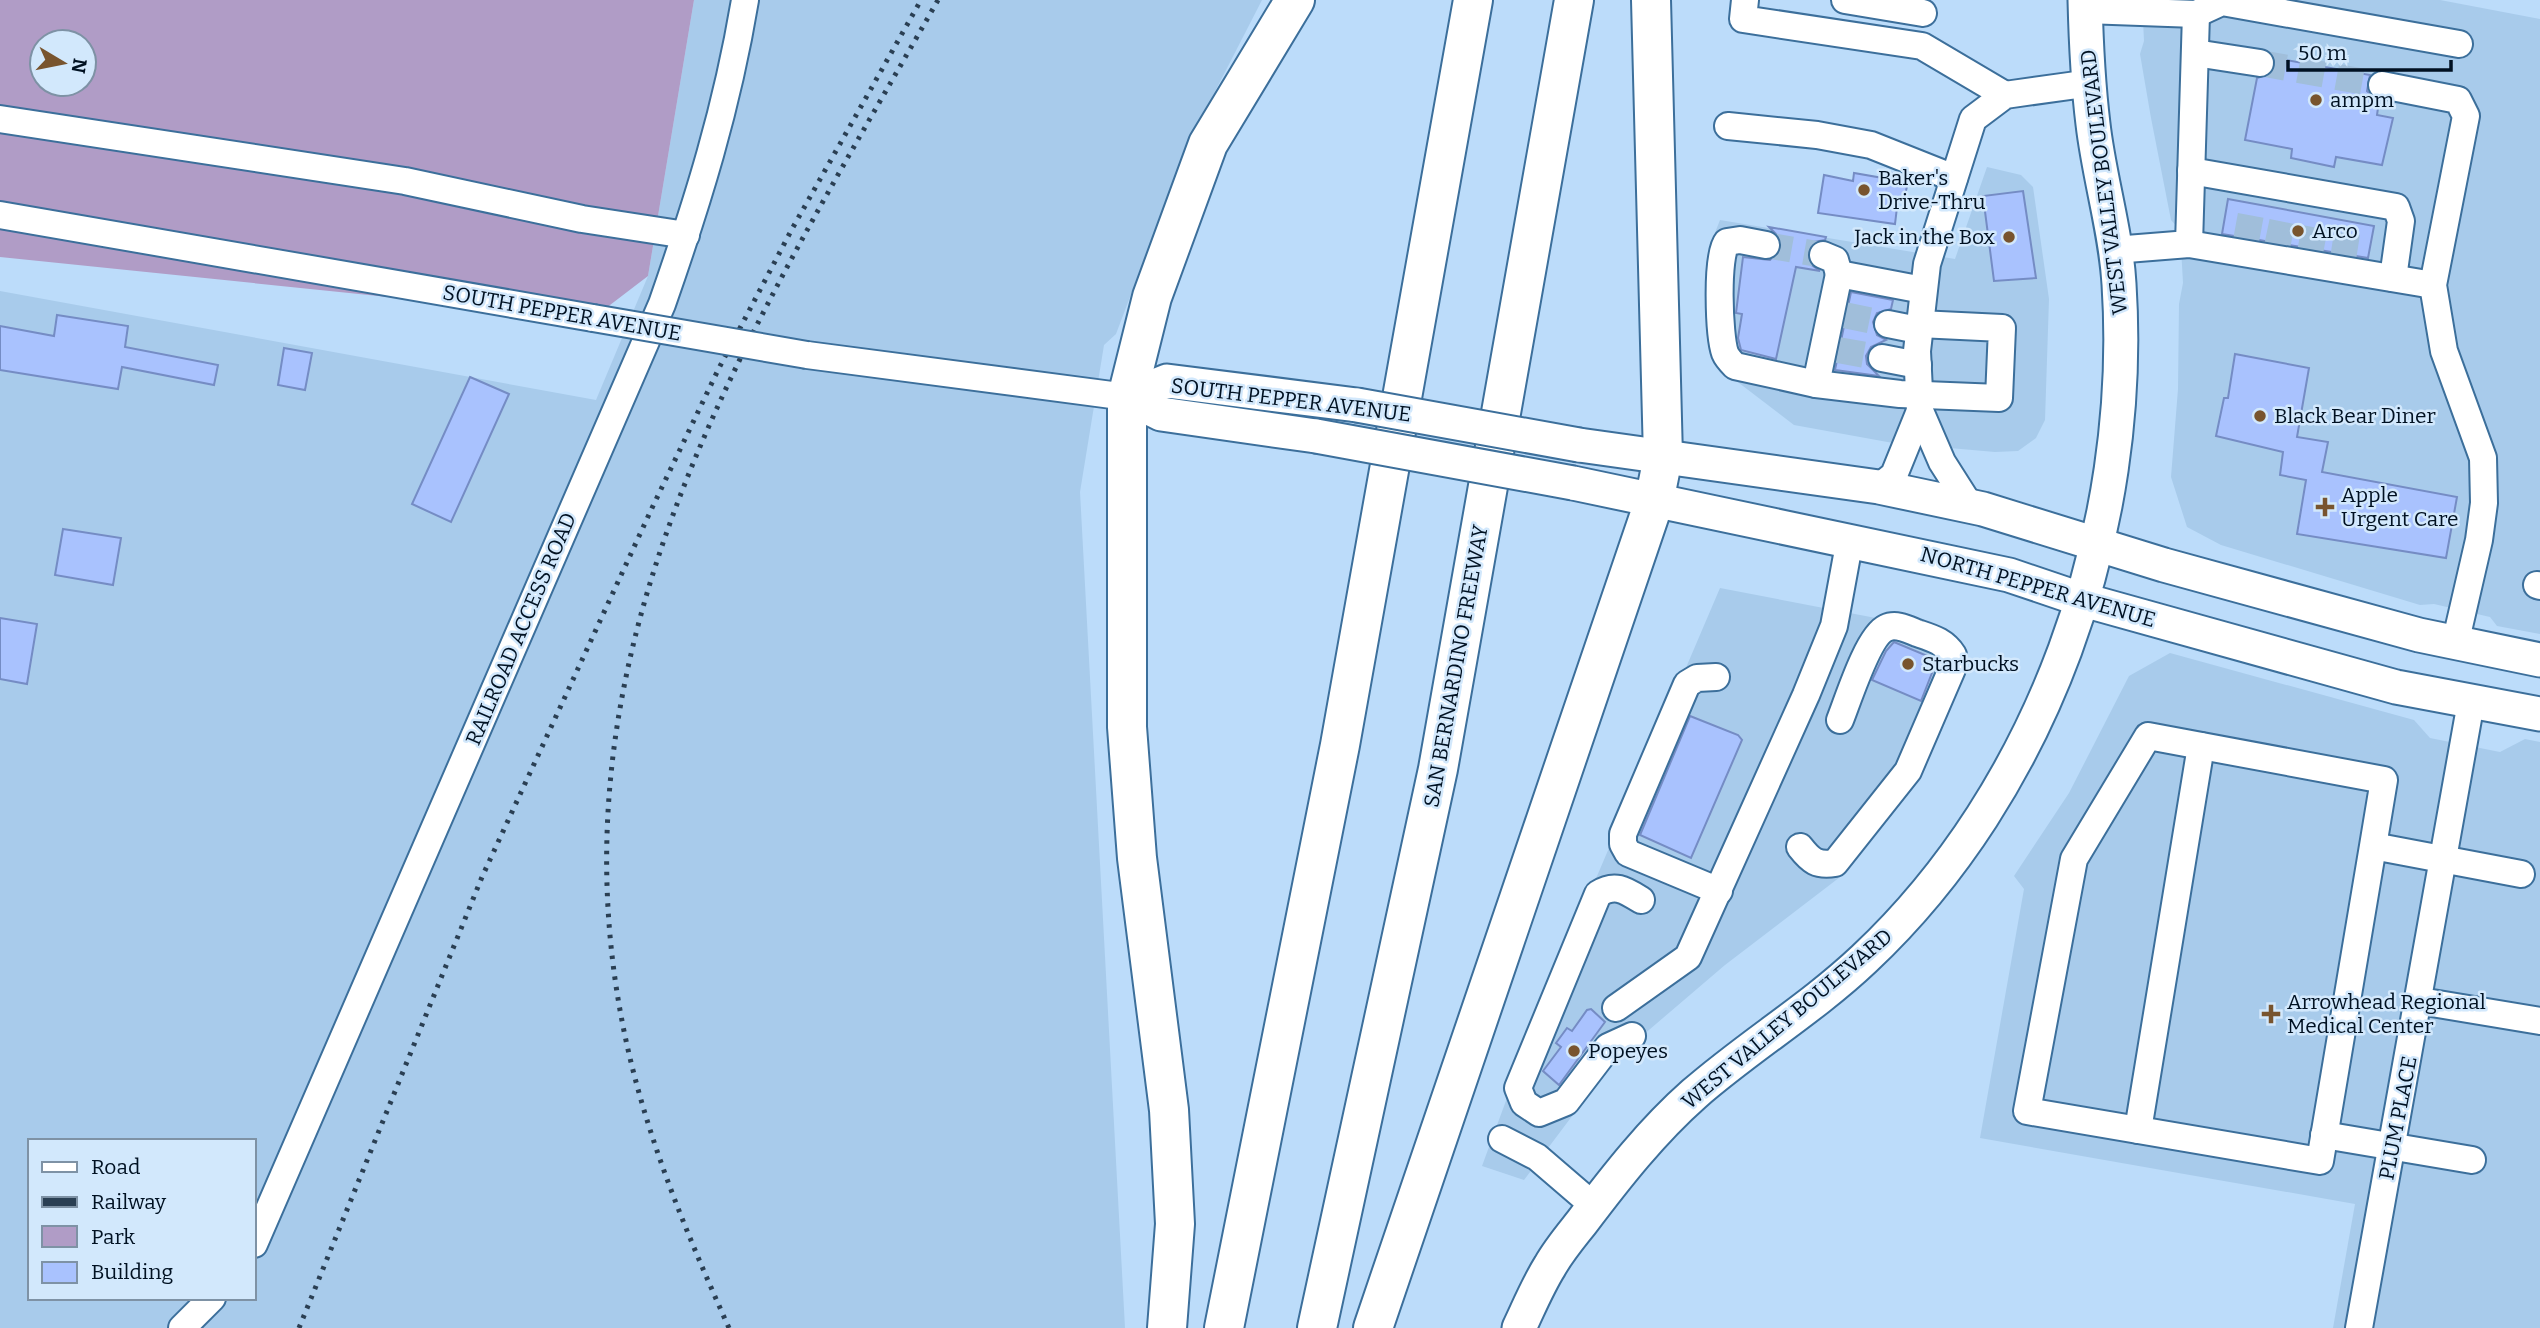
<svg xmlns="http://www.w3.org/2000/svg" width="2540" height="1328" font-family="Bitter,serif">
<rect width="100%" height="100%" fill="#bcdcfa"/>
<g fill="#a8cbeb" fill-rule="evenodd">
<path d="M694,0h568l-75,146 -71,188 -12,11 -24,147 45,836h-1125v-1037l596,109 52,-124zM30,1141h224v157h-224z"/>
<path d="M2142,0h298l100,19v615l-43,-8 -7,-9 -56,-13 -14,1 -199,-60 -34,-18 -16,-50 7,-88 1,-85 4,-21 -3,-53 -9,-10 -20,-102 -11,-64 4,-13z"/>
<path d="M1987,167l34,8 12,12 16,112 -4,121 -9,18 -18,13 -23,1 -102,-9 -99,-18 -72,-55 -9,-23 -2,-104 9,-23 235,39z"/>
<path d="M1720,588l234,45 13,24 -48,117 -75,100 -119,91 -110,94 -91,121 -42,-14 54,-147z"/>
<path d="M2170,653l244,67 16,18 70,14 25,-13 15,3v586h-207l22,-124 -375,-66 44,-249 -10,-13 55,-83 60,-117z"/>
</g>
<path fill="#b09cc6" fill-rule="evenodd" d="M0,0h694l-46,276 -55,42 -593,-61zM42,42h42v42h-42z"/>
<g fill="#a9c2fe" stroke="#758cc4" stroke-width="2">
<path d="M2275,58l95,17 -3,16 12,10 -2,14 16,3 -11,47 -46,-8 -2,10 -43,-9 1,-9 -47,-9 12,-62 15,-5z"/>
<path d="M1884,171l25,6 -5,23 -6,-1 -3,25 -77,-11 6,-38 29,6 1,-8 29,5z"/>
<path d="M2023,191l13,87 -42,3 -11,-85z"/>
<path d="M2228,199l146,27 -6,32 -146,-24z"/>
<path d="M1769,227l57,10 -1,3 -11,2 -6,8 2,14 10,7 -24,-4 -20,92 -35,-9 -3,-12 4,-24 -6,-1 7,-56 27,3 11,-11v-10z"/>
<path d="M1851,292l42,8 -2,9 -14,4 -4,9 4,13 9,5 -15,7 -5,9 1,8 12,12 -44,-6z"/>
<path d="M57,315l71,11 -3,21 93,18 -4,20 -92,-18 -4,22 -118,-19v-44l54,10z"/>
<path d="M284,348l28,5 -7,37 -27,-5z"/>
<path d="M2235,354l74,14 -12,69 31,5 -6,30 135,25 -11,61 -149,-24 9,-54 -26,-5 3,-23 -67,-16 8,-38h4z"/>
<path d="M470,377l39,17 -58,128 -39,-18z"/>
<path d="M63,529l58,9 -8,47 -58,-10z"/>
<path d="M0,618l37,6 -10,60 -27,-5z"/>
<path d="M1894,642l43,18 -16,41 -49,-21 14,-29z"/>
<path d="M1690,716l48,19 4,5 -51,118 -51,-23z"/>
<path d="M1591,1009l14,13 -46,63 -16,-14 18,-24 -5,-4 11,-15 5,3 15,-21z"/>
</g>
<g fill="none" stroke-linecap="round" stroke-linejoin="round">
<g stroke="#a0beda" stroke-width="26" stroke-dasharray="26 13" stroke-linecap="butt">
<path d="M2260,63l122,22"/>
<path d="M2246,241l7,-38"/>
<path d="M1766,245l57,10"/>
<path d="M2277,247l8,-38"/>
<path d="M2310,253l7,-38"/>
<path d="M2343,259l6,-38"/>
<path d="M1844,315l44,9"/>
<path d="M1838,350l44,8"/>
</g>
<g stroke="#3c6f9b" stroke-width="30">
<g id="minor">
<path d="M1745,0l-2,19 179,27 83,49"/>
<path d="M1845,0l78,13"/>
<path d="M2085,10l111,4 26,-12 237,42"/>
<path d="M2195,53l65,10"/>
<path d="M2382,85l76,15 8,16 -33,169 11,66 39,107 1,45 -5,37 -24,104"/>
<path d="M0,119l405,62 177,38 104,16"/>
<path d="M1728,126l89,9 54,10 83,33"/>
<path d="M2191,171l205,36 5,14 -8,57"/>
<path d="M0,215l593,103"/>
<path d="M2189,244l7,-230"/>
<path d="M1766,245l-26,-5 -13,2c-11,13 -8,94 -2,111 2,5 6,9 10,13l81,18"/>
<path d="M2114,250l75,-6 244,41"/>
<path d="M1823,255l12,5 4,14"/>
<path d="M1888,324l30,6"/>
<path d="M1919,324l83,4 -3,70 -99,-4 -84,-10 23,-110 84,16"/>
<path d="M807,355l320,42"/>
<path d="M1882,358l36,7"/>
<path d="M1879,487l15,-12 26,-64"/>
<path d="M1970,506l-28,-44 -22,-51 -3,-60 10,-87 46,-145 32,-24 86,-12"/>
<path d="M2537,585l3,1"/>
<path d="M1716,677l-19,1 -10,6 -64,150v10l5,9 91,38"/>
<path d="M2373,846l-53,315 -293,-50 47,-252 74,-123 236,44 -11,66 148,28"/>
<path d="M1800,847c11,14 17,19 35,16l73,-92 44,-102 1,-14c-9,-14 -21,-17 -36,-22 -10,-4 -21,-10 -31,-5 -18,8 -38,72 -46,92"/>
<path d="M2420,1001l120,20"/>
<path d="M1616,1008l72,-51 118,-262 28,-69 16,-87"/>
<path d="M1632,1036l-24,11 -42,55 -27,11 -15,-10 -6,-15 80,-194c17,-11 27,-4 43,6"/>
<path d="M2138,1130l63,-384"/>
<path d="M2324,1135l148,25"/>
<path d="M1502,1139l35,18 57,49"/>
<path d="M254,1244l408,-940c36,-103 65,-196 83,-304"/>
<path d="M182,1328l30,-30"/>
<path d="M2359,1328l112,-626"/>
</g>
</g>
<g stroke="#3c6f9b" stroke-width="37">
<g id="major">
<path d="M1127,397l40,-16 190,24"/>
<path d="M1127,397l34,17 155,22"/>
<path d="M1579,445l300,42 104,22 181,56 255,70 121,25"/>
<path d="M1573,483l436,92 71,24 316,88 144,27"/>
<path d="M1519,1328c10,-21 19,-43 31,-62 9,-16 21,-30 32,-44 34,-45 70,-91 112,-128 55,-48 117,-85 170,-135 180,-169 271,-430 255,-675 -3,-53 -20,-107 -26,-160 -5,-41 -7,-83 -8,-124"/>
</g>
</g>
<g stroke="#3c6f9b" stroke-width="42">
<g id="highway">
<path d="M1167,1328l8,-104 -6,-114 -32,-252 -10,-131v-330l25,-100 56,-153 87,-144"/>
<path d="M1224,1328l116,-583 133,-745"/>
<path d="M1317,1328l121,-559 136,-769"/>
<path d="M1373,1328l281,-826 9,-45 -12,-457"/>
</g>
</g>
<use href="#minor" stroke="#fff" stroke-width="26"/>
<use href="#major" stroke="#fff" stroke-width="33"/>
<use href="#highway" stroke="#fff" stroke-width="38"/>
<g stroke="#2a3f53" stroke-width="5" stroke-dasharray="3.5 7" stroke-linecap="butt">
<path d="M299,1328l183,-451 170,-369 67,-140 73,-139 129,-229"/>
<path d="M729,1328c-44,-98 -85,-196 -106,-302 -77,-389 133,-705 315,-1026"/>
</g>
<g stroke="#3c6f9b" stroke-width="30" stroke-linecap="butt">
<path id="minor-bridge" d="M593,318l214,37"/>
</g>
<g stroke="#3c6f9b" stroke-width="37" stroke-linecap="butt">
<g id="major-bridge">
<path d="M1357,405l222,40"/>
<path d="M1316,436l257,47"/>
</g>
</g>
<use href="#minor-bridge" stroke="#fff" stroke-width="26"/>
<use href="#major-bridge" stroke="#fff" stroke-width="33"/>
</g>
<g fill="#78542e" stroke="#d2e8fc" stroke-width="2.5">
<circle cx="2316" cy="100" r="7"/>
<circle cx="1864" cy="190" r="7"/>
<circle cx="2298" cy="231" r="7"/>
<circle cx="2009" cy="237" r="7"/>
<circle cx="2260" cy="416" r="7"/>
<path d="M2321.5 496.5h7v7h7v7h-7v7h-7v-7h-7v-7h7z"/>
<circle cx="1908" cy="664" r="7"/>
<path d="M2267.5 1003.5h7v7h7v7h-7v7h-7v-7h-7v-7h7z"/>
<circle cx="1574" cy="1051" r="7"/>
</g>
<g text-anchor="middle" stroke-width="5" stroke-linejoin="round" paint-order="stroke">
<g font-size="21" fill="#012" stroke="#d2e8fc" text-anchor="start">
<text x="2330" y="107">ampm</text>
<text x="1878" y="185">Baker's<tspan x="1878" dy="24">Drive-Thru</tspan></text>
<text x="2312" y="238">Arco</text>
<text x="1995" y="244" text-anchor="end">Jack in the Box</text>
<text x="2274" y="423">Black Bear Diner</text>
<text x="2341" y="502">Apple<tspan x="2341" dy="24">Urgent Care</tspan></text>
<text x="1922" y="671">Starbucks</text>
<text x="2287" y="1009">Arrowhead Regional<tspan x="2287" dy="24">Medical Center</tspan></text>
<text x="1588" y="1058">Popeyes</text>
</g>
<g font-size="21" fill="#012" stroke="#d2e8fc">
<text transform="translate(2104 182) rotate(-97)" y="7">WEST VALLEY BOULEVARD</text>
<text transform="translate(562 313) rotate(10)" y="7">SOUTH PEPPER AVENUE</text>
<text transform="translate(1291 400) rotate(7)" y="7">SOUTH PEPPER AVENUE</text>
<text transform="translate(2038 587) rotate(16)" y="7">NORTH PEPPER AVENUE</text>
<text transform="translate(521 629) rotate(-67)" y="7">RAILROAD ACCESS ROAD</text>
<text transform="translate(1456 666) rotate(-80)" y="7">SAN BERNARDINO FREEWAY</text>
<text transform="translate(1787 1019) rotate(-40)" y="7">WEST VALLEY BOULEVARD</text>
<text transform="translate(2398 1118) rotate(-79)" y="7">PLUM PLACE</text>
</g>
</g>
<rect x="28" y="1139" width="228" height="161" fill="#d2e8fc" stroke="#7e92a5" stroke-width="2"/>
<rect x="42" y="1162" width="35" height="10" fill="#ffffff" stroke="#7e92a5" stroke-width="2"/>
<text x="91" y="1174" font-size="21" fill="#001122">Road</text>
<rect x="42" y="1197" width="35" height="10" fill="#2a3f53" stroke="#7e92a5" stroke-width="2"/>
<text x="91" y="1209" font-size="21" fill="#001122">Railway</text>
<rect x="42" y="1226" width="35" height="21" fill="#b09cc6" stroke="#7e92a5" stroke-width="2"/>
<text x="91" y="1244" font-size="21" fill="#001122">Park</text>
<rect x="42" y="1262" width="35" height="21" fill="#a9c2fe" stroke="#7e92a5" stroke-width="2"/>
<text x="91" y="1279" font-size="21" fill="#001122">Building</text>
<g transform="translate(63 63) rotate(100)"><circle r="33" fill="#d2e8fc" stroke="#7e92a5" stroke-width="2"/>
<path d="M0-5L12 26L0 18L-12 26Z" fill="#78542e"/>
<text y="-10" font-size="19" font-weight="bold" text-anchor="middle" fill="#001122">N</text>
</g>
<path d="M2288 60v10h163v-10" fill="none" stroke="#001122" stroke-width="3.5"/>
<text x="2298" y="60" font-size="21" fill="#001122" stroke="#d2e8fc" stroke-width="5" paint-order="stroke">50 m</text>
</svg>
